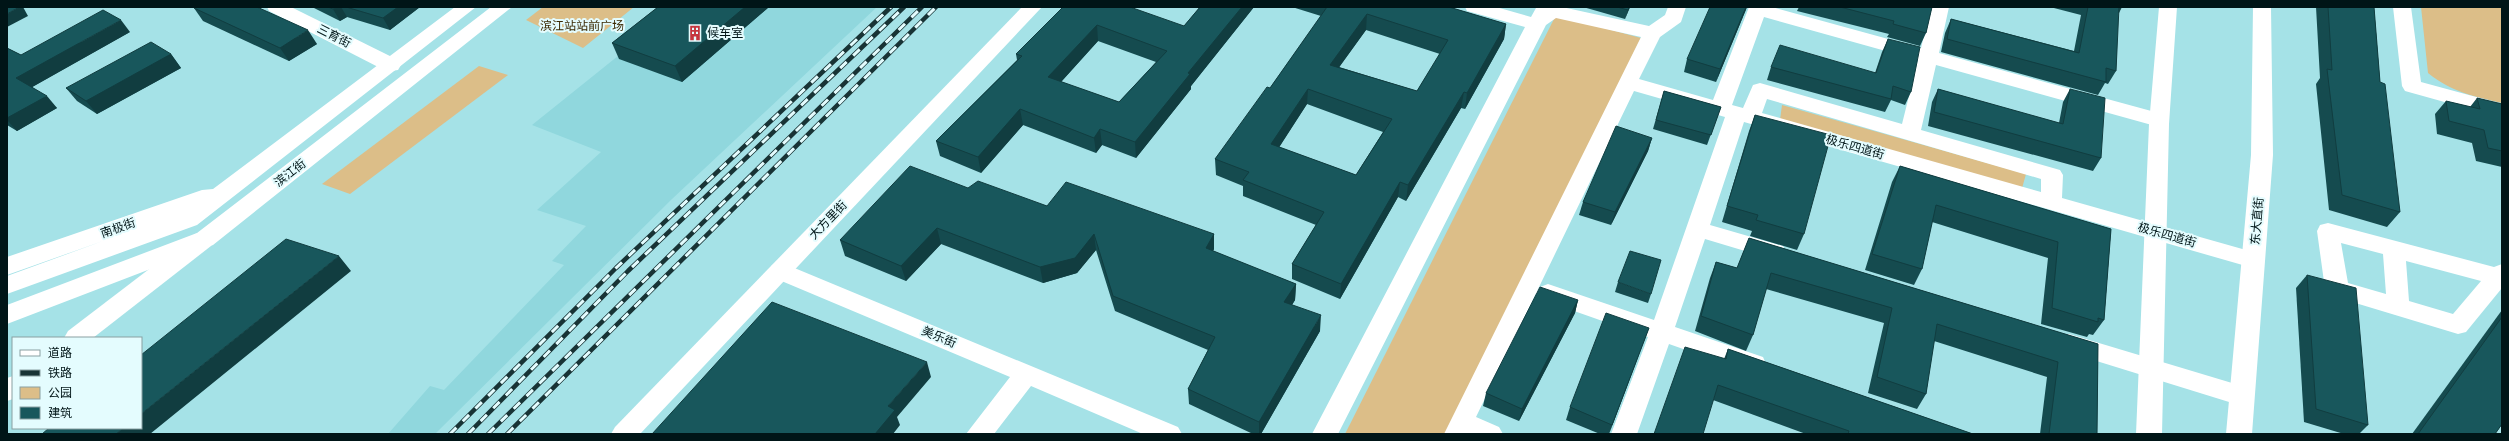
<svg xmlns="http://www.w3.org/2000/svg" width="2509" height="441" font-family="'Sofia Sans Condensed','Noto Sans SC',sans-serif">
<rect width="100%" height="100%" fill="#a5e2e7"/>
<path fill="#90d7dd" d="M679,7h198l-205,192 -237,235h-47l42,-48 14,4 120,-125 -12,-4 34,-35 -49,-16 64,-58 -69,-27z"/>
<g fill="#dcbe88">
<path d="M543,7h91l-51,41 -57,-28z"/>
<path d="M2421,7h81v96c-30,-7 -50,-11 -74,-30z"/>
<path d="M1556,15l85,23 -195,396h-101z"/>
<path d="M479,66l29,9 -158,119 -28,-10z"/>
<path d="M1782,105l244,69 -5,18 -241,-72z"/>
</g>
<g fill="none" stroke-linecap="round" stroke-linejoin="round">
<g fill="#fff" fill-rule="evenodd">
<path d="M267,7h24l107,53 3,5 -3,5 -7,1 -7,-1 -115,-59z"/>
<path d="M1465,7h31l35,10 5,-9 26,-1 87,19 16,-11 3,-8h18l-5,15 -21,15 -21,42 74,21 36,-93h23l149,41 10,-41h18l-10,46 227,62 3,5 -3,5 -7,2 -223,-62 -15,65 139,40 3,5 -1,23 191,54 8,2 3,6 -3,6 -8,2 -509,-146 -34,103 73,21 3,6 -3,6 -8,2 -70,-21 -30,88 88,30 3,7 -3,7 -9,3 -85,-30 -32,90h-26l37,-97 -108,-38 -4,-6 4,-6 8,-3 106,36 71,-203 -91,-26 -158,326 23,10 4,7h-59l197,-397 -85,-19 -10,7 -208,409h-26l213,-407 -58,-16zM1764,17l154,43 -16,64 -142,-41 -7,2 -10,23 -11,-3zM1767,99l274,80v13l-279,-79z"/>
<path d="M2393,7h18l10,75 81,22v14l-97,-27 -3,-5z"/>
<path d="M2328,223l166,44 8,-3v24l-36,44 -8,2 -129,-39 -4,-6 -8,-58 3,-6zM2341,243l42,11 3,40 -38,-11zM2406,261l75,20 -28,33 -44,-13z"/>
<path d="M203,232l8,2 3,6 -3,6 -118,92h-29l4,-7 127,-97z"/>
<path d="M780,262l398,165 4,7h-39l-112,-48 -37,48h-28l44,-57 -238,-100 -3,-6 3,-6z"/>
<path d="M2069,334l173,52 9,3 3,7 -3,7 -9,3 -181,-56 -4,-7 4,-7z"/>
<path d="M13,376v23l-6,2v-23z"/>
</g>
<g fill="#fff" fill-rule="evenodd">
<path d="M455,7h21l-279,218 -190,69v-18l96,-35 -96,34v-18l195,-67 11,-1z"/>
<path d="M491,7h21l-299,238 -206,79v-19l190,-72z"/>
<path d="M1022,7h20l-402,427h-29l4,-7z"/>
<path d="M2159,7h18l-8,117 -7,310h-26l13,-310z"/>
<path d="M2253,7h18l2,148 -21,279h-26l25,-279z"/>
</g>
<g stroke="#183335" stroke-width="4.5">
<g id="rail">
<path d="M450,434l166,-166 275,-261"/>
<path d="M468,434l160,-163 276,-264"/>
<path d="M488,434l434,-427"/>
<path d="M507,434l429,-427"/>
</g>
</g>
<use href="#rail" stroke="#e4fcfe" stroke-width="3" stroke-dasharray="9" stroke-linecap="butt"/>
</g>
<g fill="#154b4f" fill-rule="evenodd">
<path d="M312,7h108l-30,23 -43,-13 -7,4z"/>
<path d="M658,7h111l-87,75 -63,-23 -7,-16z"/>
<path d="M1063,7l121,19 16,-19h54l-63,79v3l-55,69 -34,-13 -6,8 -73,-28 -42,48 -41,-17 -4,-15 81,-81 -1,-6zM1098,41l58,21 -37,40 -58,-20z"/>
<path d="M1292,7h157l57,17 -2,15 -39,70 -4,-1 -55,93 -8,-4 -58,102 -48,-20v-15l24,-39 -73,-29v-10l-27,-11 -1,-16 55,-71 51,-72zM1366,30l74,24 -23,37 -78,-24zM1307,104l76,28 -27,43 -77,-28z"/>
<path d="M1583,7h47l-5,12z"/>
<path d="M1747,7l-31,75 -32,-10 3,-13z"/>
<path d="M1799,7h133l-6,26 -6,13 -33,-9 2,-3 -92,-23z"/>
<path d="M2050,7h72l-3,6h-1l-2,58 -8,13 -3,-1 -7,12 -157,-43 4,-19 6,-14 123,32 7,-36z"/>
<path d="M2316,7h58l6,75 20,130 -13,15 -58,-17 -13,-126 4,-6z"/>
<path d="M194,8l123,36 -28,17 -86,-40z"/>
<path d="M130,32l-98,55 25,21 -40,23 -10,-6v-77l14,7z"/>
<path d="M1888,39l23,53 -6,13 -14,-5 -6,12 -118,-32 4,-13 104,6 7,-21z"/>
<path d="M171,54l10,14 -84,46 -20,-13 -11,-13z"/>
<path d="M1938,89l121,34 4,-21 7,-13 31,69 -8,13 -165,-45 4,-24z"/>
<path d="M1664,91l57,16 -14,38 -54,-16z"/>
<path d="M2477,98l25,6v63l-26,-6 -4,-18 -35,-9 -2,-20 11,-13 24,6z"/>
<path d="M1755,115l49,119 -7,16 -47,-14 2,-5 -30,-9 27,-91z"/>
<path d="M1652,138l-4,13 -37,74 -32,-10 4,-13z"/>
<path d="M1900,166l211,63 -7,91 -11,15 -4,-1 -2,3 -46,-13 7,-66 -116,-36 -10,47 -8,16 -49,-15 27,-88z"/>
<path d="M968,188l79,18 167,28v15l-1,2 83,33 -1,16 -3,5 28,26 -59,103h-8l-64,-30 -1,-15 20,-39 -93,-39 -19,-61 -19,23 -34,10 -102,-39 -35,37 -61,-25 -5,-16z"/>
<path d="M1749,238l349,106 -1,90h-57l7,-57 -113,-36 -8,53 -9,15 -49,-16 16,-70 -118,-34 -13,46 -7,16 -51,-20 15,-53 6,-16 21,6z"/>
<path d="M2307,275l61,150 -9,9h-15l-40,-12 -8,-134z"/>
<path d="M1618,282l33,12 -3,9 -33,-11z"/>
<path d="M1578,300l-3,13 -56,108 -36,-15 3,-13z"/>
<path d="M2502,310v114l-7,10h-83z"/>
<path d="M1649,328l-40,106h-9l-34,-14 4,-13z"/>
<path d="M1728,349l245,85h-167l-93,-34 11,-41z"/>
</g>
<g fill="#113d40">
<path d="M19,7h4l5,9 -21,11v-13z"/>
<path d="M337,7h4l6,10 -7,4 -7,-12z"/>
<path d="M398,7h22l-30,23 -7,-12z"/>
<path d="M745,7h24l-87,75 -7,-16z"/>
<path d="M1242,7h12l-63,79v3l-55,69 -1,-16 53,-69z"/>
<path d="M1629,7h1l-5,12z"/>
<path d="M1746,7h1l-31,75 4,-13z"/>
<path d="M1367,14l-1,16 -36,50v-15z"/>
<path d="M121,20l9,12 -103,58 -11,-12z"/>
<path d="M1506,24l-2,15 -39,70 2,-16z"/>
<path d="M1097,25l1,16 -47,52 -3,-16z"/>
<path d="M308,30l9,14 -28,17 -9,-13z"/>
<path d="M171,54l10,14 -84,46 -11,-13z"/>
<path d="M1308,89l-1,15 -36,56v-16z"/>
<path d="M1464,92l-3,16 -55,93 2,-16z"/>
<path d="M47,96l10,12 -40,23 -10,-11v-2z"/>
<path d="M1020,109l3,16 -42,48 -3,-16z"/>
<path d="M1100,129l2,16 -6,8 -2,-15z"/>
<path d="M1652,138l-4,13 -37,74 4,-13z"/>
<path d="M1400,182l-2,15 -58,102 1,-15z"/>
<path d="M937,228l4,16 -35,37 -5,-15z"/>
<path d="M1094,234l2,16 -19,23 -34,10 -3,-16z"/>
<path d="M1214,234v15l-8,15v-16z"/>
<path d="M339,256l12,15 -201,163h-34l7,-6h18v-14z"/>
<path d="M1296,284l-1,16 -11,17v-15z"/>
<path d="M1578,300l-3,13 -56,108 3,-12z"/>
<path d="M1321,315l-1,16 -59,103h-2v-12z"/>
<path d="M1649,328l-5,13 -35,93 3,-9z"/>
<path d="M927,362l4,15 -34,40 3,8 -7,9h-18l13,-28z"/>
</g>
<g fill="#18575c" stroke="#113d40" fill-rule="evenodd">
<path d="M7,7h12l-12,7z"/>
<path d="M196,7h61l51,23 -28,18 -86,-40z"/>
<path d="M328,7h9l-4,2z"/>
<path d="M346,7h52l-15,11z"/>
<path d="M658,7h87l-70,59 -63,-23z"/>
<path d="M1063,7h67l54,19 16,-19h42l-54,66 2,1 -55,68 -35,-13 -6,9 -74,-29 -42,48 -42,-16 86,-85 -6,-2zM1097,25l70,26 -48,51 -71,-25z"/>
<path d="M1327,7h122l57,17 -39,69 -3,-1 -56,93 -8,-3 -59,102 -49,-20 32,-52 -81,-32 6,-8 -34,-13 52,-72 3,1zM1367,14l81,26 -31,51 -87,-26zM1308,89l84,30 -36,56 -85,-31z"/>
<path d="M1617,7h12l-1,3z"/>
<path d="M1710,7h36l-26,62 -33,-10z"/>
<path d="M1840,7h92l-6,26 -33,-9 1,-3z"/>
<path d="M2088,7h31l-3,64 -10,-3v14l-159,-43 4,-20 128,34z"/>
<path d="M2328,7h46l6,75 5,2 15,128 -58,-17 -15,-126 5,1z"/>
<path d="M103,10l18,10 -105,58 31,18 -40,22v-70l14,7z"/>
<path d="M1888,39l32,8 -9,45 -18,-6 -2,13 -120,-32 9,-22 96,28z"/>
<path d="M151,42l20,12 -85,47 -20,-13z"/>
<path d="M1938,89l125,35 7,-35 35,9 -4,60 -167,-46z"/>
<path d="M1664,91l57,16 -10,28 -55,-15z"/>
<path d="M2477,98l25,6v47l-14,-3 -4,-18 -35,-9 -3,-20 34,8z"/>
<path d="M1755,115l76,20 -27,99 -48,-14 2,-5 -31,-9z"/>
<path d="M1616,126l36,12 -37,74 -32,-10z"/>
<path d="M910,166l58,22 10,-7 69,25 19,-24 148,52 -8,14 90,36 -12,18 37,13 -62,107 -71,-33 27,-52 -102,-41 -19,-62 -19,24 -35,9 -103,-39 -36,38 -61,-26z"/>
<path d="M1900,166l211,63 -7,91 -6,-2v4l-46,-14 6,-66 -122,-37 -14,64 -50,-15z"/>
<path d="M1749,238l349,106 -1,90h-48l9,-72 -121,-38 -11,70 -49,-17 15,-69 -121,-35 -18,62 -52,-19 15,-54 21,6z"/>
<path d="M286,239l53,17 -198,158v-59z"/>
<path d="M1630,251l31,9 -10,34 -33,-12z"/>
<path d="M2307,275l49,13 12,137 -52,-16z"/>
<path d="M1540,287l38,13 -56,109 -36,-16z"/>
<path d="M772,302l155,60 -39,44 7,4 -20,24h-223z"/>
<path d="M1606,313l43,15 -37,97 -42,-18z"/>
<path d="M2502,317v107l-7,10h-77z"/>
<path d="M1685,347l41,12 2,-10 245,85h-125l1,-3 -131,-46 -15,49h-49z"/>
<path d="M49,428h74l-7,6h-74z"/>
</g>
<defs>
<g id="building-bare" transform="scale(1.2)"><path d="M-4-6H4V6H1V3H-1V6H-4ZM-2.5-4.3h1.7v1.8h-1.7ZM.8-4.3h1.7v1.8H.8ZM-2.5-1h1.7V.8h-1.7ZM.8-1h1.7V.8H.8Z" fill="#c5353e" stroke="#e4fcfe" stroke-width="2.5" paint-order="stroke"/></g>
</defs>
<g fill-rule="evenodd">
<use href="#building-bare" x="695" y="33"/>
</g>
<g text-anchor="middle" stroke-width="4" stroke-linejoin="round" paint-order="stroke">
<g font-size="12" fill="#3a2802" stroke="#e4fcfe">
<text x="582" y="30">滨江站站前广场</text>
</g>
<g font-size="12" fill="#001517" stroke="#e4fcfe" text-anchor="start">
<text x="707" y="37">候车室</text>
</g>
<g font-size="12" fill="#001517" stroke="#e4fcfe">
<text transform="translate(334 36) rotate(27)" y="4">三育街</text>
<text transform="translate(1855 147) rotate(16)" y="4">极乐四道街</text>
<text transform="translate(290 173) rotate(-38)" y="4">滨江街</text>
<text transform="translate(828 220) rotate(-46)" y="4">大方里街</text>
<text transform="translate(2257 221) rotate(-85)" y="4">东大直街</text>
<text transform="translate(118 228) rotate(-19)" y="4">南极街</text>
<text transform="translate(2167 235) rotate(16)" y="4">极乐四道街</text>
<text transform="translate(939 337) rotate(23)" y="4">美乐街</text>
</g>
</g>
<rect width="2509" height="441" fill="none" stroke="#001517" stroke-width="16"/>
<rect x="12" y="337" width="130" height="92" fill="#e4fcfe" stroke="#89a0a2"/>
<rect x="20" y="350" width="20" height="6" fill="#ffffff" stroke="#89a0a2"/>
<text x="48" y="357" font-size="12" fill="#001517">道路</text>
<rect x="20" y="370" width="20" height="6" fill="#183335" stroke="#89a0a2"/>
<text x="48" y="377" font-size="12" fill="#001517">铁路</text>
<rect x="20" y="387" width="20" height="12" fill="#dcbe88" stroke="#89a0a2"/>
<text x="48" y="397" font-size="12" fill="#001517">公园</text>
<rect x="20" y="407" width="20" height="12" fill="#18575c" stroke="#89a0a2"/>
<text x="48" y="417" font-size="12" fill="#001517">建筑</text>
</svg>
